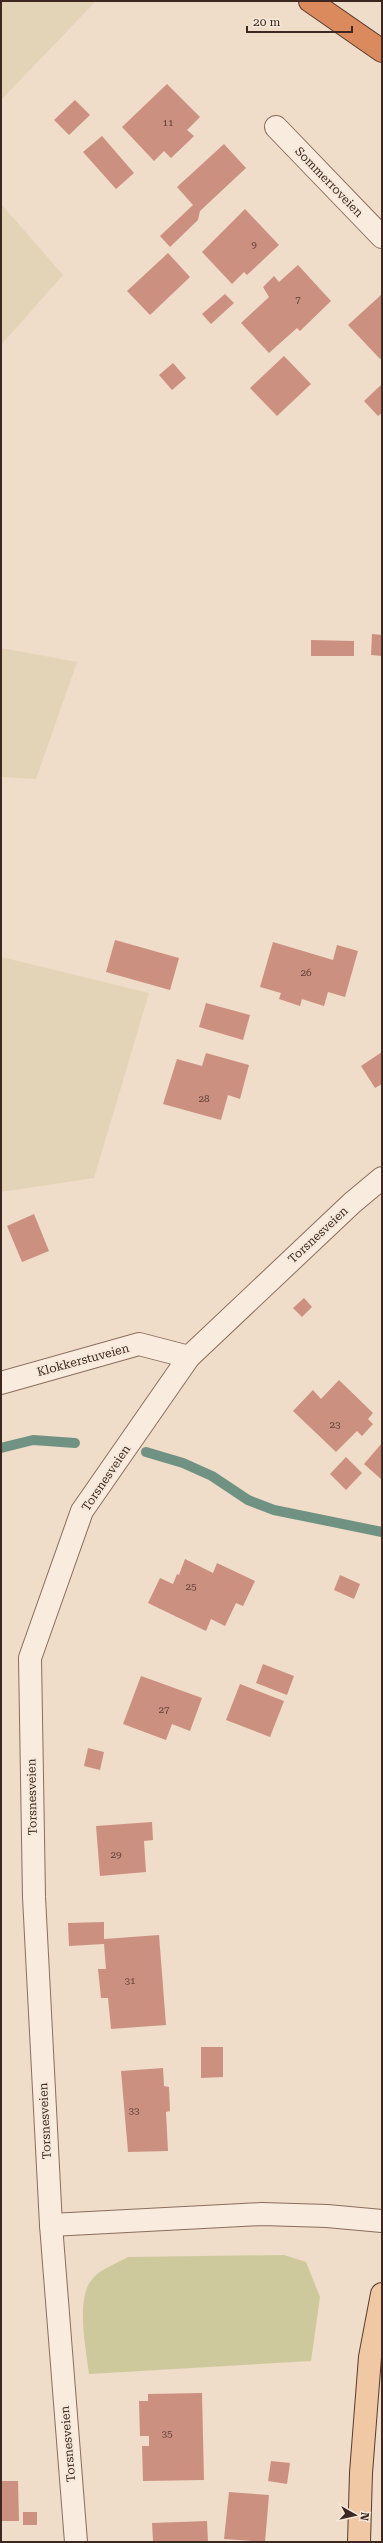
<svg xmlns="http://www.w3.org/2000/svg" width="383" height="2543" font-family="'Roboto Serif',serif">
<rect width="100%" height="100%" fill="#efdcc9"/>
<g fill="#e4d4b7">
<path d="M1,1h95l-95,99z"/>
<path d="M1,204l62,71 -62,70z"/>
<path d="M1,648l76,14 -41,117 -35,-2z"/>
<path d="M1,957l148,36 -55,185 -93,14z"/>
</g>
<path fill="#cdc99d" d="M284,2255l22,7 14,35 -9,64 -222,13c-3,-25 -14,-76 4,-96 8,-9 24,-15 35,-21z"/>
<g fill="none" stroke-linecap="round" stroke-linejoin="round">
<g stroke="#709282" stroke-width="10">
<path d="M1,1448l32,-8 42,3"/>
<path d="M146,1452l37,11 29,13 36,24 26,10 108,22"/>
</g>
</g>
<g fill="#cc9080">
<path d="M167,84l33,33 -13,13 7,6 -5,5 -18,17 -7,-7 -10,10 -32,-34z"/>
<path d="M75,100l15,15 -21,20 -15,-15z"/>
<path d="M102,136l32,37 -18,16 -33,-37z"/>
<path d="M224,144l22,24 -46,43 -2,9 -28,27 -10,-11 33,-31 -16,-18z"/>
<path d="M245,209l34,36 -32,30 -3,-3 -12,12 -30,-32z"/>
<path d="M168,253l22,24 -40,38 -23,-24z"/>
<path d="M298,265l33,36 -31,30 -3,-3 -28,25 -28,-30 28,-26 -6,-10 11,-11 5,6z"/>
<path d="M225,294l9,9 -23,21 -9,-10z"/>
<path d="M381,295l1,63 -2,1 -32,-34z"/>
<path d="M284,356l27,28 -34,32 -27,-28z"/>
<path d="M173,363l13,15 -14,12 -13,-15z"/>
<path d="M382,384v29l-4,3 -14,-15z"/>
<path d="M372,634l10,1v21l-11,-1z"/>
<path d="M311,640l43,1v15h-43z"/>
<path d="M115,940l64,18 -9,32 -64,-18z"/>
<path d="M273,942l60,18 4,-15 21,6 -13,46 -17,-5 -4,14 -22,-7 -2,7 -21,-7 2,-6 -21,-6z"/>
<path d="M206,1003l44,12 -7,25 -44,-13z"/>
<path d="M382,1052v32l-7,4 -14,-22z"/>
<path d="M206,1053l43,12 -9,34 -12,-4 -7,25 -58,-16 14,-45 25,7z"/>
<path d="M34,1214l15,37 -27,11 -15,-36z"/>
<path d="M304,1298l8,9 -10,10 -9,-9z"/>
<path d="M339,1380l34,33 -5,6 5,5 -11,12 -5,-5 -21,21 -43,-41 20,-21 8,9z"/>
<path d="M382,1443v37l-18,-16z"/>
<path d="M346,1457l16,16 -16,17 -16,-16z"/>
<path d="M185,1559l28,14 4,-10 38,18 -12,25 -7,-3 -11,23 -14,-7 -5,12 -58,-28 12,-25 13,6 4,-10 2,1z"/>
<path d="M340,1575l20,9 -6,15 -20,-9z"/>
<path d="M263,1664l31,12 -7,19 -31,-12z"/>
<path d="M141,1676l61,22 -12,33 -18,-7 -6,16 -43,-16z"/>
<path d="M240,1684l44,17 -14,36 -44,-17z"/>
<path d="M88,1748l16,4 -4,18 -16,-4z"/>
<path d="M152,1822l1,18 -9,1 2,31 -46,4 -4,-50z"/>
<path d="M104,1922v17l55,-4 7,90 -55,4 -3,-31h-7l-3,-29h8l-2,-25 -35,2 -1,-23z"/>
<path d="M201,2047h22v30l-22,1z"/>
<path d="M163,2068l1,18 5,1 1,24 -4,1 2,39 -40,1 -7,-81z"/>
<path d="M202,2393l2,87 -61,1 -1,-35h7v-10h-9l-1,-35h9v-7z"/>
<path d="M271,2461l19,2 -3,21 -19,-3z"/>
<path d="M1,2481h17l1,40h-18z"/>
<path d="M229,2492l40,3 -4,47 -41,-3z"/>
<rect x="23" y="2512" width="14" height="13"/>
<path d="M207,2521l1,21h-55l-1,-19z"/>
</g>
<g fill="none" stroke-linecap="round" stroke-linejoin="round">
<g stroke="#8b6d5e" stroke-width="24">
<g id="minor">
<path d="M276,127l106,110"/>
<path d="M1,1383l138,-39 50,13"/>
<path d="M51,2225l211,-11 65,2 55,5"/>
<path d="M76,2542l-25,-317 -17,-328 -4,-239 52,-147 107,-154 163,-154 30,-25"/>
</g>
</g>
<g stroke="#593c31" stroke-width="24">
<path id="major" d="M359,2542l2,-69 9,-116 12,-63"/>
</g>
<g stroke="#593c31" stroke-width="24">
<path id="highway" d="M310,1l72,50"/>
</g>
<use href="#minor" stroke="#f9ebdd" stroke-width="22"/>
<use href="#major" stroke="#f0c8a3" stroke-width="22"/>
<use href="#highway" stroke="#db8a5d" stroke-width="22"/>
</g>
<g text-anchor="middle" stroke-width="3.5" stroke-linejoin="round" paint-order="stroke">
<g font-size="10" fill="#604239">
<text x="168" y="126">11</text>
<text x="254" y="248">9</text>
<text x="298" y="303">7</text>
<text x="306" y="976">26</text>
<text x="204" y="1102">28</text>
<text x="335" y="1428">23</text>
<text x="191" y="1590">25</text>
<text x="164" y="1713">27</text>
<text x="116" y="1858">29</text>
<text x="130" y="1984">31</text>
<text x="134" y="2114">33</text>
<text x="167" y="2437">35</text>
</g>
<g font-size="12" fill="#3c2821" stroke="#f6e8d9">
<text transform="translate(329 182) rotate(46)" y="4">Sommerroveien</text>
<text transform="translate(318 1235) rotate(-43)" y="4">Torsnesveien</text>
<text transform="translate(83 1360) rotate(-15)" y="4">Klokkerstuveien</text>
<text transform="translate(106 1478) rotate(-56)" y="4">Torsnesveien</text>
<text transform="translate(32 1797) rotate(-91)" y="4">Torsnesveien</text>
<text transform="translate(45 2121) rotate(-93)" y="4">Torsnesveien</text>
<text transform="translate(68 2444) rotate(-95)" y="4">Torsnesveien</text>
</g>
</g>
<rect width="383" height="2543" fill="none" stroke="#3c2821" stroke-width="4"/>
<g transform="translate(355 2515) rotate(98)" stroke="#f6e8d9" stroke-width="3" paint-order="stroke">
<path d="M0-3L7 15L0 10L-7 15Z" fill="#3c2821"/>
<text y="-6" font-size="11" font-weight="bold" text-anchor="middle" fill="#3c2821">N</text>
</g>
<path d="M247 26v6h105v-6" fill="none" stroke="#3c2821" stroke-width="2"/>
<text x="253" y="26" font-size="12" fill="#3c2821" stroke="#f6e8d9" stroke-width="3" paint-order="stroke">20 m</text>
</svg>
